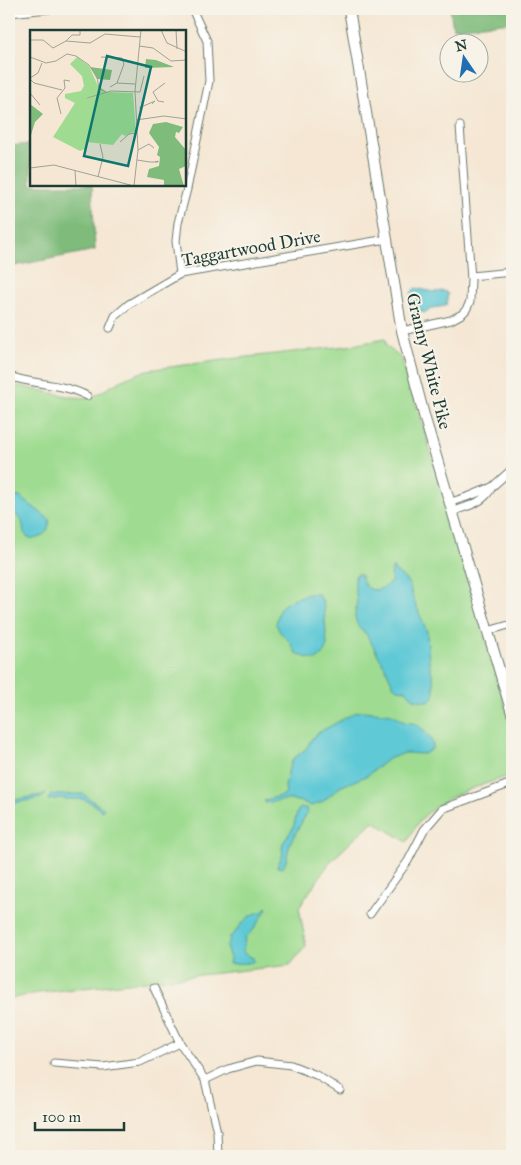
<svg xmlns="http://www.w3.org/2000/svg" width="521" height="1165" font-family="'IM FELL Great Primer',serif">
<rect width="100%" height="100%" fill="#f7f3e8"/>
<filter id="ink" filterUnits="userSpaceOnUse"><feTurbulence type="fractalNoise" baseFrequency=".02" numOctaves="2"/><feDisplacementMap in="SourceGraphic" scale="10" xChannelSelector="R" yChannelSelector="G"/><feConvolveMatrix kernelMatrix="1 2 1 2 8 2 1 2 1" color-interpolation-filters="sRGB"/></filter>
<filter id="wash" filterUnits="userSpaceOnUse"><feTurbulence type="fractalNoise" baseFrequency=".0096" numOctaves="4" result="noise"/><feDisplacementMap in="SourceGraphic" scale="20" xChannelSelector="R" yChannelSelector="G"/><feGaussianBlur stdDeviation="1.12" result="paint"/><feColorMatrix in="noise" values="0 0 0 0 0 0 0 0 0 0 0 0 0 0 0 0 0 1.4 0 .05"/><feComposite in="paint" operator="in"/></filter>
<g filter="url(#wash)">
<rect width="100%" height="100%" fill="#f5e7d4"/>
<path fill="#9fdc91" stroke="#5f8c62" d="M385,339l1,7 16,13 4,18 12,32 94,319v47c-32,11 -70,20 -93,47 -5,6 -8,14 -12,20l-34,-21 -43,41 -31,45 7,39 -16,19 -252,28 -29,6v-615l63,13 19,1 31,-18 25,-10 91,-12 109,-12z"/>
<g fill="#7fbc7b" stroke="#4f7c58">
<path d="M450,9h62v13l-59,6z"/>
<path d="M31,144v41h61l3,65 -86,17v-121z"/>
</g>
<g fill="#5ec9d6" stroke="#3e8385">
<path d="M415,288l19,4 10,-1 4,3 -2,12 -14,2 -8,5 -2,-1v-2h-2l-2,4h-3l-2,-2c-1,-8 -5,-19 2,-24z"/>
<path d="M13,496l7,1 29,22c3,11 -10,24 -21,18 -7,-4 -3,-12 -7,-17 -9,-12 -12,-2 -12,-22z"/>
<path d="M392,568h2l1,3 9,7 5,6 5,16 13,32 2,30 5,20v14l-5,5h-6l-9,-2 -8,-9 -9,-1 -4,-4 -7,-16 -13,-23 -7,-12 -7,-6 -3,-7 -1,-5 2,-16 -2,-11v-13l3,-2 3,1c4,19 18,18 30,7z"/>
<path d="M309,594h9l3,4 3,9 3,39 -4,9 -7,5 -11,-3 -9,-4 -6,-11 -10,-10 -4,-8 3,-14 4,-5 12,-7z"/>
<path d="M363,711l29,3 12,8 13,2 13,13 3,8 -1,4 -8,5 -19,-1 -17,6 -20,16 -28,12 -18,15 -11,4c-17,-9 -28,-6 -46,-3v-3l19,-5 2,-3 -1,-5 4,-19 4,-9 13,-10 5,-9 5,-6 40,-22z"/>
<path d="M46,794l-5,4 -32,6v-3z"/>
<path d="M83,794l21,15 -2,2 -9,-7 -10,-5h-18l-4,-1 -13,2 3,-5z"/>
<path d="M301,808h5l1,5 -17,30 -4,18 -3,7 -6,-1 6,-13 -1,-6 1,-5 10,-15 5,-18z"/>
<path d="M266,907l1,1 -2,4 -12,18 -8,8 -2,14 2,2 8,4 1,3 -6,2 -19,1 1,-6 -4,-11 4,-8 -1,-2 3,-1c8,-10 16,-23 30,-24z"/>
</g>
</g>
<g filter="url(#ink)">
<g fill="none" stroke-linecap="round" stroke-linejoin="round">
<g stroke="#6a786c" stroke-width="9">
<g id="minor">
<path d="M9,13l40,-4"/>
<path d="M180,274l-4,-33 2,-18 9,-34 22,-108 -2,-40 -15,-32"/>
<path d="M471,276l41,-4"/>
<path d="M110,328l5,-12 14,-12 51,-30 207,-35"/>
<path d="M402,331l49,-11 11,-6 4,-4 4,-8 1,-23 -11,-153"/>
<path d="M9,376c25,9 54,7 78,20"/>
<path d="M492,487l20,-18"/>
<path d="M451,502l19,-6 22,-9c-8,16 -23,19 -39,24"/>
<path d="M488,631l24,-7"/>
<path d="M370,914l38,-53 16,-31 18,-21 70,-26"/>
<path d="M154,988l26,55 25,37 12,52 1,24"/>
<path d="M54,1063l49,4 37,-5 40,-19"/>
<path d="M205,1080l23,-11 29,-8 34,4 25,10 24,15"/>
</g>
</g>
<g stroke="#6a786c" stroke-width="12">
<path id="secondary" d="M349,9l53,322 23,88 87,294"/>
</g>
<use href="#minor" stroke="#fff" stroke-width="7"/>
<use href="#secondary" stroke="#fff" stroke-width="10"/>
</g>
</g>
<g text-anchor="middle" stroke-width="4" stroke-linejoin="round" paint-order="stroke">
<g font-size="18" fill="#1f3d34" stroke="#f7f3e8">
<text transform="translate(251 248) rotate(-10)" y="6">Taggartwood Drive</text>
<text transform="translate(429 361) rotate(76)" y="6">Granny White Pike</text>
</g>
</g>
<g transform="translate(30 30)">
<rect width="156" height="156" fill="#f5e7d4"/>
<path d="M47,27l12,9 9,20 9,6 26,1 3,38 -11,5 -3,-2 -9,11 -26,-3 -2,7 -5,2 -27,-14 22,-34 -10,-5v-4l16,-3 3,-5 -2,-10 -12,-12z" fill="#9fdc91"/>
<path d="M116,29l10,1 18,7 -29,1zM60,37l22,3 -2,10 -13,-1zM0,74l13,10 -8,8 -4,13zM136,92l17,5 -4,6 -3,-1 -1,5 11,13v16l-7,3 5,17h-20v-6l-17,-3 2,-8 10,-3 1,-9 -3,-2 2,-8 -10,-14 4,-9z" fill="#7fbc7b"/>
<path fill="none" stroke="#9fa394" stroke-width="1" d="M131,0l6,13 20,9M146,0l1,19M0,10h13l10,8 13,-7 24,2 15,-9 35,3M36,11l6,-6h8v-5M109,16l14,2 18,13 16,-1M0,27l16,6 10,-2 11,-7 9,2 13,9 8,12 2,11 7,4M71,27l21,1 2,6 -7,19M0,48l8,-5 4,-10M0,49l4,4 28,7M80,57l7,-4 18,1M0,63l10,12M57,68l24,-7 29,1 4,-16M134,72l-6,-1 -5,-9 12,-9M109,78l16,-7 -3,3M31,84l-4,-16 8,-10 -1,-8 6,1M106,90l28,-4 23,3M90,112l9,-8 8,-1M108,120l11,-6 5,4M107,130l13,2h8v-1l-3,1M0,138l24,-3 80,21 4,-36 -3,-59 6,-61M45,141l1,15M68,147l5,-20 -3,-13"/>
<path fill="#0f766e" fill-opacity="0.15" stroke="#0f766e" stroke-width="2.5" d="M77,26l44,11 -23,99 -44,-10z"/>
<rect width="156" height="156" fill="none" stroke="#1f3d34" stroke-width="2.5"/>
</g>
<rect width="521" height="1165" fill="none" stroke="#f7f3e8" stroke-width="30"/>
<g transform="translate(464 58) rotate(347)"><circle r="24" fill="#f7f3e8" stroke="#a1aaa0"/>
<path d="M0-4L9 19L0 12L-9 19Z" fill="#1f6fb2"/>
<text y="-8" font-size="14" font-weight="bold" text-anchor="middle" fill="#1f3d34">N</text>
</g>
<path d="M35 1122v8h89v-8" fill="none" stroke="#1f3d34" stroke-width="2.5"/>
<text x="42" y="1122" font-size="15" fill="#1f3d34" stroke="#f7f3e8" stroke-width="4" paint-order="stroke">100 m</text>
</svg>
